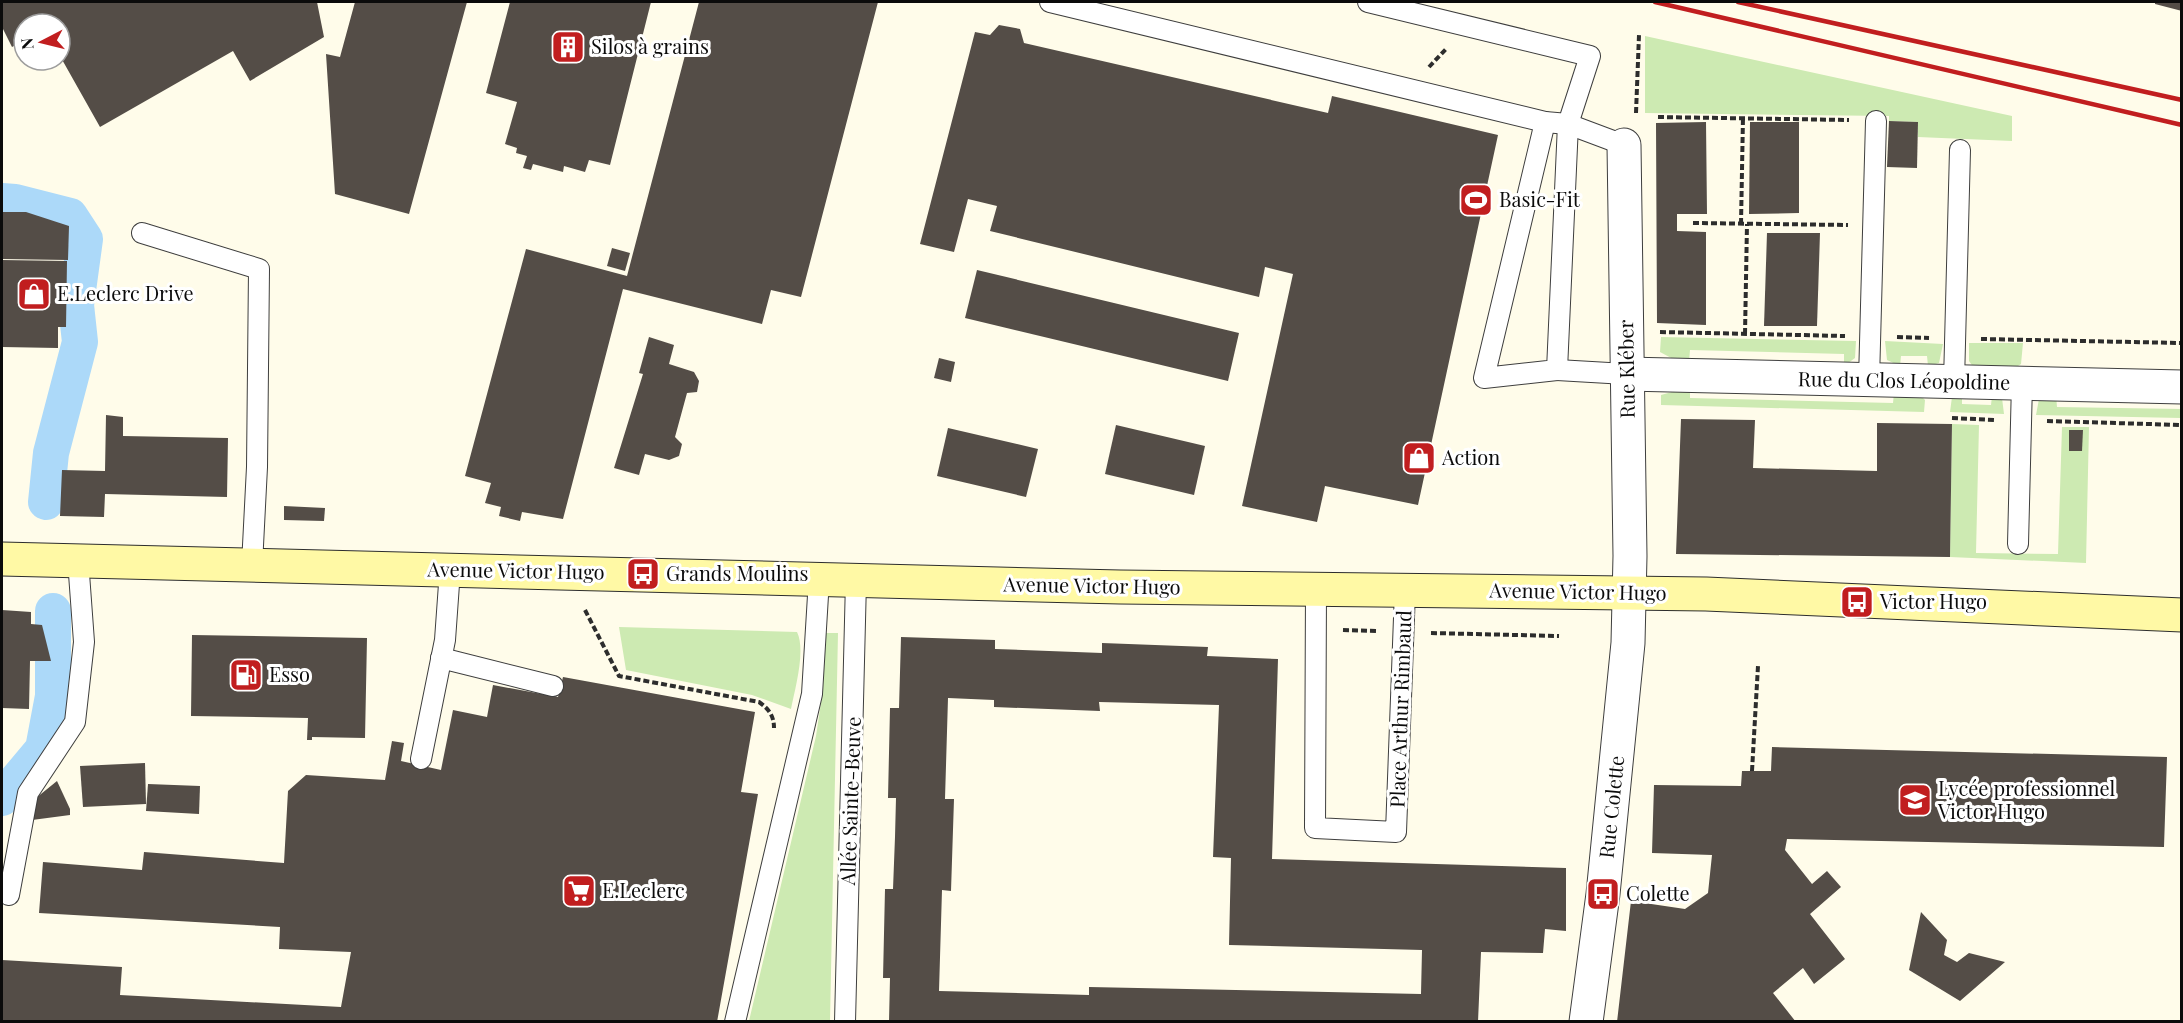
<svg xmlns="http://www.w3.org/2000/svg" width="2183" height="1023" font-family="'Playfair Display',serif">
<rect width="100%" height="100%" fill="#fffcea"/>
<g fill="#cdeab2">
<path d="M1645,36l367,80v25l-94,-4v-15l-29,-1v-5l-244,-3z"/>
<path d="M1661,337l195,4 -1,17 -11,8v-12l-154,-4 -1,12 -14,-2 -15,-8z"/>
<path d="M1885,341l58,3 -4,19 -11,3 -1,-10h-26l-1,10 -13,-6z"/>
<path d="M1969,343h54l-2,21 -6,4h-41l-5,-7z"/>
<path d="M1690,387v11l203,5 1,-10 26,2 5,5 -1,12 -263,-7v-10z"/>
<path d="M1962,394v10l29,1 1,-9 10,2 2,16 -54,-2 2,-15z"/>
<path d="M2056,395l1,12 125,2 -1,9 -145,-3 3,-16z"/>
<path d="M1952,424l27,1 -3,128 82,1 4,-127h27l-3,136 -136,-6z"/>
<path d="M619,627l178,5c9,18 -2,57 -6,77l-39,-14 -126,-25z"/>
<path d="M826,633h12l-8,388h-81l67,-285 7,-47z"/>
</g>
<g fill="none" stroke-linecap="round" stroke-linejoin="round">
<g stroke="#acd9f9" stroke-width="36">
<path d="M2,201l13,1 55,14 15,23 -9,66 4,37 -29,111 -5,49"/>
<path d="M2,798l41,-49 10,-53v-85"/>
</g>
</g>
<g fill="#544d47" fill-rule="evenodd">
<path d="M2,2h315l7,35 -74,44 -17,-30 -133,76 -40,-71v-32h-36v16l-12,7 -10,-20z"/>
<path d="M355,2h112l-58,212 -74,-20 -9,-140 14,3z"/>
<path d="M510,2h141l-41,163 -21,-5 -4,12 -21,-6 -1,6 -30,-8 -2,6 -8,-2 4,-12 -11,-3 1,-5 -12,-4 12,-42 -31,-9z"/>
<path d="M699,2h179l-77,295 -30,-7 -9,34 -139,-35 -60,230 -41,-7 -2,9 -21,-5 2,-9 -16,-4 6,-20 -26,-7 61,-227 101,27z"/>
<path d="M2155,2h27v9l-27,-7z"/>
<path d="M999,25l21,4 4,14 304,70 4,-17 166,39 -80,370 -93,-19 -8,36 -75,-16 51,-232 -28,-7 -6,30 -269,-66 7,-25 -29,-7 -14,53 -34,-8 55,-212 15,3z"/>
<path d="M1889,121l29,1 -1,46 -30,-1z"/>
<path d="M1706,122l1,92h-30v17l29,1v93l-49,-2 -1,-200z"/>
<path d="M1750,122h49v91l-50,1z"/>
<path d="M2,212h24l43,14 -1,34 -66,-1z"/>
<path d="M1767,233h53l-3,93h-53z"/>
<path d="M612,248l18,5 -5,18 -18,-5z"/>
<path d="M2,260l65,1 -1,66h-8v21l-56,-1z"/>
<path d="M977,270l262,63 -11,48 -263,-63z"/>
<path d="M649,337l25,8 -5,19 25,8 5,9 -2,11 -10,1 -12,44 7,7 -3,12 -10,4 -24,-6 -6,21 -25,-7 29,-94 -4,-1z"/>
<path d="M939,358l16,4 -4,20 -17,-4z"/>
<path d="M106,415l17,2v19l105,2 -1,59 -122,-3 -1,23 -44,-1 2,-46 43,1z"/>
<path d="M1681,419l74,1 -2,48 124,3v-48l75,1 -2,133 -274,-3z"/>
<path d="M1116,425l89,21 -11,49 -89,-21z"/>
<path d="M948,428l90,21 -12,48 -89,-21z"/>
<path d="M2069,430h14l-1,21h-13z"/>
<path d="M284,506l41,2 -1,13 -40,-1z"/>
<path d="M2,610l29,2v12l11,1 9,36h-21l-1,48 -27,-1z"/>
<path d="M192,635l175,3 -2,100 -53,-1v3h-5l1,-22 -117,-2z"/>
<path d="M901,637l94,3v9l107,4v-10l106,4 -1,9 71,3 -6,200 294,9v63l-21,-2 -2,24 -62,-1 -3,70h-589l1,-44h-7l2,-89h8l2,-52 1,-39h-8l2,-90h9zM948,698l46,2v7l106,4 -1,-9 120,3 -6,152 18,1 -2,87 193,5 -1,44 -332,-7v8l-150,-4 3,-101 9,1 3,-92h-9z"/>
<path d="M563,677l192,35 -14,80 17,2 -41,228h-715v-62l120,7 -2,28 221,12 10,-55 -72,-3 1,-22 -241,-14 4,-51 99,8 2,-18 140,11 4,-72 18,-16 79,5 7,-39 12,2 -3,18 40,9 12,-60 34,7 6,-32 65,12z"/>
<path d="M1772,747l395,10 -3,90 -377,-8 -2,11 27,34 15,-13 14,16 -31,27 35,45 -31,25 -11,-16 -30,25 23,29h-179l14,-121 54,8 23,-16 4,-38 -60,-2 2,-68 87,1 1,-15h29z"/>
<path d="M145,763l1,41 -63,3 -3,-41z"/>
<path d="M57,781l13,28v6l-38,5 4,-22z"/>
<path d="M148,784l52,2 -1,28 -53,-3z"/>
<path d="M1921,912l26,28 -3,15 13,7 12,-9 36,9 -45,39 -51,-31z"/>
</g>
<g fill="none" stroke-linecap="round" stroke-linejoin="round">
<g stroke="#3e3e3e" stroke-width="22">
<g id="service">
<path d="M1050,2l495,120 23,2 56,21"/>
<path d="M1368,2l222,54 -22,68 -11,246 -73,8 61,-256"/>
<path d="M142,233l117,36 -2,198 -5,98"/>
<path d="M1557,370l69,4"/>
<path d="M1869,380l7,-259"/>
<path d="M1954,382l6,-232"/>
<path d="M2018,544l4,-161"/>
<path d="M1316,590l-1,238 81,4 9,-241"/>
<path d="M441,658l112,28"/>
<path d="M421,759l24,-119 5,-70"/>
<path d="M9,895l19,-102 47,-71 9,-80 -6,-82"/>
<path d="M735,1022l77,-328 7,-115"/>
<path d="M845,1022l11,-441"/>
</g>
</g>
<g stroke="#3e3e3e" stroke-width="35">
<g id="minor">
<path d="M1626,374l556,13"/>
<path d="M1586,1022l17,-128 25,-251 2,-87 -6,-411"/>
</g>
</g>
<g stroke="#2d2d2d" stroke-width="35">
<path id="secondary" d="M2,559l1118,28 586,7 476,21"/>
</g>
<g stroke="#2d2d2d" stroke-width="4" stroke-dasharray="6 3" stroke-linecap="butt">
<path d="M1429,67l17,-18"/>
<path d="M1636,113l3,-78"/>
<path d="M1658,117l191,3"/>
<path d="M1693,223l155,2"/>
<path d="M1741,224l2,-107"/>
<path d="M1660,332l185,4"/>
<path d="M1745,334l2,-110"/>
<path d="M1897,337l32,1"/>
<path d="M1981,339l201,4"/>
<path d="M1952,418l43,2"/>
<path d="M2047,421l135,4"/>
<path d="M585,610l34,66 140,26c10,7 15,14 15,26"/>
<path d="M1343,630l35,1"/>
<path d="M1431,633l128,3"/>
<path d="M1752,771l6,-105"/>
</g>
<use href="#service" stroke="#fff" stroke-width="20"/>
<use href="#minor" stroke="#fff" stroke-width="33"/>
<use href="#secondary" stroke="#fff9a5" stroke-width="33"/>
<g stroke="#c11e1f" stroke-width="4.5">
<path d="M1655,2l527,123"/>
<path d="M1738,2l444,98"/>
</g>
</g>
<defs>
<g id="building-square" transform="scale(1.725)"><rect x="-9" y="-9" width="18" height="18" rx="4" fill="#c11e1f" stroke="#fff"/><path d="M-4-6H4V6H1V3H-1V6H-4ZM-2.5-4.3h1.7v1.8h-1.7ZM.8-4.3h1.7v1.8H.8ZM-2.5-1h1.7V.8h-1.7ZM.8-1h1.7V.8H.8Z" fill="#fff"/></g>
<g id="stadium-square" transform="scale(1.725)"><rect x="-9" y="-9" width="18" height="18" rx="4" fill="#c11e1f" stroke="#fff"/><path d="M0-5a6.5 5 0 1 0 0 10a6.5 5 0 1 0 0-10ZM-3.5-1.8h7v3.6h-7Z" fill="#fff"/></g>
<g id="shop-square" transform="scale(1.725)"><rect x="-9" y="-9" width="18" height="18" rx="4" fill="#c11e1f" stroke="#fff"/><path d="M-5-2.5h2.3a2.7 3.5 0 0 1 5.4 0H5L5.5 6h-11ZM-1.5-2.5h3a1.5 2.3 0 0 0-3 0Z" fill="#fff"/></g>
<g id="bus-square" transform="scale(1.725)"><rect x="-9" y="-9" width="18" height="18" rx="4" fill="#c11e1f" stroke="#fff"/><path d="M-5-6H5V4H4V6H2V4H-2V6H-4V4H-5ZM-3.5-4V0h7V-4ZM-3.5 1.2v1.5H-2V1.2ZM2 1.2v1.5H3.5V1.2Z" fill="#fff"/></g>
<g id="fuel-square" transform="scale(1.725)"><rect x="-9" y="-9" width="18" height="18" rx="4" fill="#c11e1f" stroke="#fff"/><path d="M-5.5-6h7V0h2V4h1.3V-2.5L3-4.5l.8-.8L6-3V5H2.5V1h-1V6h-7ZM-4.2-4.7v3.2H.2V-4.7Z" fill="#fff"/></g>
<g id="school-square" transform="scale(1.725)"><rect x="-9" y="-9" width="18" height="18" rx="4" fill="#c11e1f" stroke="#fff"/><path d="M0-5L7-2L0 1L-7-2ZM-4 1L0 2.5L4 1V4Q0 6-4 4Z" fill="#fff"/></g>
<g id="supermarket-square" transform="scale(1.725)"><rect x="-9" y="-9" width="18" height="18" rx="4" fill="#c11e1f" stroke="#fff"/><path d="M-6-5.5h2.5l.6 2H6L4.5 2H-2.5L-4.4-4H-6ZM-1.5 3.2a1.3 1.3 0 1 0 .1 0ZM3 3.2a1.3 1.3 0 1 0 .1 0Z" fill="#fff"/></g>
</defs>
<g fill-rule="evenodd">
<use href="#building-square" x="568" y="47"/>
<use href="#stadium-square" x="1476" y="200"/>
<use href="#shop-square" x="34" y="294"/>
<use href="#shop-square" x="1419" y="458"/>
<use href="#bus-square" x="643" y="574"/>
<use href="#bus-square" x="1857" y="602"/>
<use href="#fuel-square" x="246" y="675"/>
<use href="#school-square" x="1915" y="800"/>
<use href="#supermarket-square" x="579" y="891"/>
<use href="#bus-square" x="1603" y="894"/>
</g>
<g text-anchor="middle" stroke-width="6" stroke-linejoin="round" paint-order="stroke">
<g font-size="20" fill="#0b0b0b" stroke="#fff" text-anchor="start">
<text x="591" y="54">Silos à grains</text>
<text x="1499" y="207">Basic-Fit</text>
<text x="57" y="301">E.Leclerc Drive</text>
<text x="1442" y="465">Action</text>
<text x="666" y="581">Grands Moulins</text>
<text x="1880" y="609">Victor Hugo</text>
<text x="269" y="682">Esso</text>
<text x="1938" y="796">Lycée professionnel<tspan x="1938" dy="23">Victor Hugo</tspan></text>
<text x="602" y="898">E.Leclerc</text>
<text x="1626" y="901">Colette</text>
</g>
<g font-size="20" fill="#0b0b0b" stroke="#fff">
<text transform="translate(1627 369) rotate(-91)" y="7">Rue Kléber</text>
<text transform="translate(1904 381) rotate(1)" y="7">Rue du Clos Léopoldine</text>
<text transform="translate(516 571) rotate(1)" y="7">Avenue Victor Hugo</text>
<text transform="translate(1092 586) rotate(1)" y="7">Avenue Victor Hugo</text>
<text transform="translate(1578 592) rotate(1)" y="7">Avenue Victor Hugo</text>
<text transform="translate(1401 709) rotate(-88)" y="7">Place Arthur Rimbaud</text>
<text transform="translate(851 801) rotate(-88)" y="7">Allée Sainte-Beuve</text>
<text transform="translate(1612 807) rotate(-84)" y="7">Rue Colette</text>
</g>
</g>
<rect width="2183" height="1023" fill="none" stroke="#0b0b0b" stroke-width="6"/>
<g transform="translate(42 42) rotate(263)"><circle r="28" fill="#ffffff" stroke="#9d9d9d" stroke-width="1.5"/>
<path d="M0-4.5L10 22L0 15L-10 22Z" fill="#c11e1f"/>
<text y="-9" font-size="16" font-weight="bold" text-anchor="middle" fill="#0b0b0b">N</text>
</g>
</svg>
